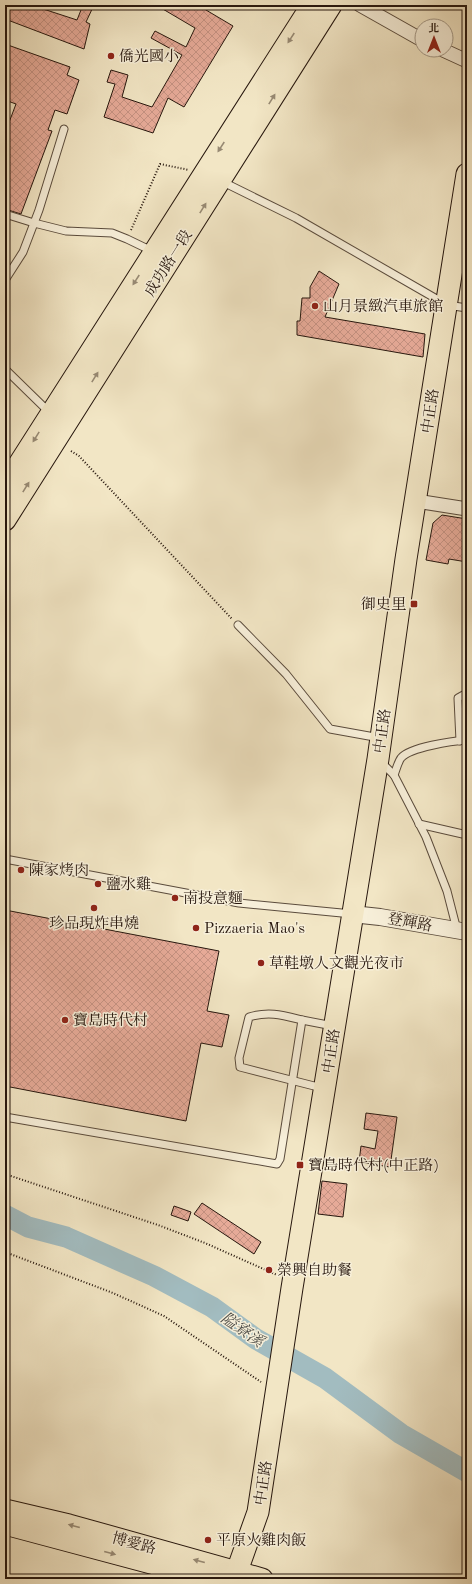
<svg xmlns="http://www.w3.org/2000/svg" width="472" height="1584" font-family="'Old Standard TT','Noto Serif TC',serif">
<defs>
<pattern id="building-cross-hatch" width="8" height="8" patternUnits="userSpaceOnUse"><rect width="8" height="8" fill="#e6aa98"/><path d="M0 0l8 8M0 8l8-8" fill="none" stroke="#c59282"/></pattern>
</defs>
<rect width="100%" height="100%" fill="#f2e6c5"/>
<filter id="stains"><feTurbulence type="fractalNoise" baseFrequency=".005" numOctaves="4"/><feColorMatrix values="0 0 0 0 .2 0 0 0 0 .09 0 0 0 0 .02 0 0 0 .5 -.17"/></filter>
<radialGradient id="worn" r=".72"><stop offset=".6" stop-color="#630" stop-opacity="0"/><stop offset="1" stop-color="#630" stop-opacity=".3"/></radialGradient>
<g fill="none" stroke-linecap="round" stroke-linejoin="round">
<path stroke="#a2bcc0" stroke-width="21" d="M5,1215l23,12 38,10 88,39 58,31 44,32 69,39 76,56 66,38"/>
</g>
<g fill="url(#building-cross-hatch)" stroke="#27170e">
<path d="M5,5h26l46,15 6,-15h11l-8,17 4,2 -6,25 -79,-30z"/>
<path d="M156,5h49l1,5 27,16 -49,81 -16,-9 -15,35 -49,-16 11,-33 -8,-2 4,-12 17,5 -6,22 30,10 30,-52 -31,-17 4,-7 31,16 9,-19z"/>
<path d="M5,44l65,23 -3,8 12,5 -12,34 -12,-4 -7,20 4,1 -31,83 -16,-5v-76l11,-29 -11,-4z"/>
<path d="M319,271l20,13 -14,33 100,17 -2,23 -126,-22v-14h3l2,-23h8v-11z"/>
<path d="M442,515l25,4v43l-18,-3 -1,5 -22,-4 7,-37z"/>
<path d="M5,910l214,41 -12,60 22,4 -7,32 -21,-4 -15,78 -181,-35z"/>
<path d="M366,1113l31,4 -7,50 -31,-5 2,-16 14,3 3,-18 -14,-2z"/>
<path d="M322,1181l25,3 -4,33 -25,-3z"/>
<path d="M202,1203l59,39 -7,12 -60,-40z"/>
<path d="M174,1206l17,6 -3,9 -17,-6z"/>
</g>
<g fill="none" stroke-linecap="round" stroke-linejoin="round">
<g stroke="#5a4b3c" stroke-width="9">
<g id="service">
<path d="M221,181l75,37 151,87 20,3"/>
<path d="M5,214l29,9 32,8 46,2 15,6 25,12"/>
<path d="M5,280l18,-28 16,-42 25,-81"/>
<path d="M5,369l44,43"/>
<path d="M238,625l48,49 44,55 50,9"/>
<path d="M460,741l-2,-43 9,-5"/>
<path d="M381,762l13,13 32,62 21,54 10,39"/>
<path d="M394,775c2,-5 4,-13 7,-17 9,-11 52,-17 66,-18"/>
<path d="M419,824l48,11"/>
<path d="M5,859l234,44 113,11"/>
<path d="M302,1020c-20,-5 -33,-9 -53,-3l-10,41 1,9 82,21"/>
<path d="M5,1117l272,47 3,-5 22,-139 31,6"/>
</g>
</g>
<g stroke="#5a4b3c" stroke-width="15">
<g id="minor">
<path d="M360,5l62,35"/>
<path d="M443,50l24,11"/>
<path d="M416,501l51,8"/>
</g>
</g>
<g stroke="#5a4b3c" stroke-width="18">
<path id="tertiary" d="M352,914l28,3 87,15"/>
</g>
<g stroke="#27170e" stroke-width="23">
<g id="primary">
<path d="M5,486l307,-481"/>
<path d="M5,520l326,-515"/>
<path d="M5,1510l64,15 193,54"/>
<path d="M5,1524l206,55"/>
<path d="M227,1579l10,-8 21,-59 34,-224 86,-529 28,-200 61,-385"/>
</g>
</g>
<g stroke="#27170e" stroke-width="2" stroke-dasharray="1 2" stroke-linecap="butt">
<path d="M131,230l29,-66 29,6"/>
<path d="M71,451l8,5 153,163"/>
<path d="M5,1174l153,51 47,18 72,32"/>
<path d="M5,1252l108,41 51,23 97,66"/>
</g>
<use href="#service" stroke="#f7efd9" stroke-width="7"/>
<use href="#minor" stroke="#f7efd9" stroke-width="13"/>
<use href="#tertiary" stroke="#f7efd9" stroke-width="16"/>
<use href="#primary" stroke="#f2e6c5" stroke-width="21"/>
</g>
<defs><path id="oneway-solid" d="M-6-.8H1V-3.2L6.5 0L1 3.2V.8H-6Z"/></defs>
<g fill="#978973">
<use href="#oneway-solid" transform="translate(291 38) rotate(123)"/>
<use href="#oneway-solid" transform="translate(272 99) rotate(-58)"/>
<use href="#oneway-solid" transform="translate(221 147) rotate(123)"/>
<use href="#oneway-solid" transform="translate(203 208) rotate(-58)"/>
<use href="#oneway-solid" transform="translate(136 280) rotate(123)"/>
<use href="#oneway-solid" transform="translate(95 377) rotate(-58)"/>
<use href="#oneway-solid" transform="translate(36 437) rotate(122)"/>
<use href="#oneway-solid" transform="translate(26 487) rotate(-58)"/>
<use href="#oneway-solid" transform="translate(74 1526) rotate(-165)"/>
<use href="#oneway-solid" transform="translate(110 1553) rotate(15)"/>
<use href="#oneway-solid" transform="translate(199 1561) rotate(-165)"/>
</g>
<g fill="#8f2418" stroke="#f7efd9" stroke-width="1.5">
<circle cx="111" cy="56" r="4"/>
<circle cx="315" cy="306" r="4"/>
<rect x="410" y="600" width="8" height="8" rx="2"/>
<circle cx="21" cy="870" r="4"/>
<circle cx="98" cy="884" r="4"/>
<circle cx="175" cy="898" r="4"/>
<circle cx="94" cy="908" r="4"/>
<circle cx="196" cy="928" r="4"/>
<circle cx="261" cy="963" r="4"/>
<circle cx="65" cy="1020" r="4"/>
<rect x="296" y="1161" width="8" height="8" rx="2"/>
<circle cx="269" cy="1270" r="4"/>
<circle cx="208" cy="1540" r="4"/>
</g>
<g text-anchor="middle" stroke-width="3" stroke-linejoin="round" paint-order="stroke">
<g font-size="15" fill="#27170e" stroke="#f7efd9" text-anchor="start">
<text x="119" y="61">僑光國小</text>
<text x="323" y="311">山月景緻汽車旅館</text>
<text x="406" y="609" text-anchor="end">御史里</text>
<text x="29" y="875">陳家烤肉</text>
<text x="106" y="889">鹽水雞</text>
<text x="183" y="903">南投意麵</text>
<text x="94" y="928" text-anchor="middle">珍品現炸串燒</text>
<text x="204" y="933">Pizzaeria Mao's</text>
<text x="269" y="968">草鞋墩人文觀光夜市</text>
<text x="73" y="1025">寶島時代村</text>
<text x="308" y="1170">寶島時代村(中正路)</text>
<text x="277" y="1275">榮興自助餐</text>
<text x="216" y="1545">平原火雞肉飯</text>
</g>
<g font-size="15" fill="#27170e" stroke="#f7efd9">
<text transform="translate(168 263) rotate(-58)" y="5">成功路一段</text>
<text transform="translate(430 411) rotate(-81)" y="5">中正路</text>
<text transform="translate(382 731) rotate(-82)" y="5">中正路</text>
<text transform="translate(410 922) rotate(10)" y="5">登輝路</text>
<text transform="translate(331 1051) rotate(-81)" y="5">中正路</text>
<text transform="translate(263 1483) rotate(-81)" y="5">中正路</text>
<text transform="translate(134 1543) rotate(15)" y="5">博愛路</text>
</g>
<g font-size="16" font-style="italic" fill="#52514c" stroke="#f7efd9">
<text transform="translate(243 1329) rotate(35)" y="6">隘寮溪</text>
</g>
</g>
<rect width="472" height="1584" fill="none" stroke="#f2e6c5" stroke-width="20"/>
<rect x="6" y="6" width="460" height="1572" fill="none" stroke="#27170e" stroke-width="2"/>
<rect x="10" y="10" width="452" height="1564" fill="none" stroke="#27170e"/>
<g transform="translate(434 38)"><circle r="19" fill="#f7efd9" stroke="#a49988"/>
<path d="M0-3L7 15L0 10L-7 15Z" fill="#8f2418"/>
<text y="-6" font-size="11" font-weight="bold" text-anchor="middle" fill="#27170e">北</text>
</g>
<rect width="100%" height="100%" filter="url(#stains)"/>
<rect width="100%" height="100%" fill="url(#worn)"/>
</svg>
